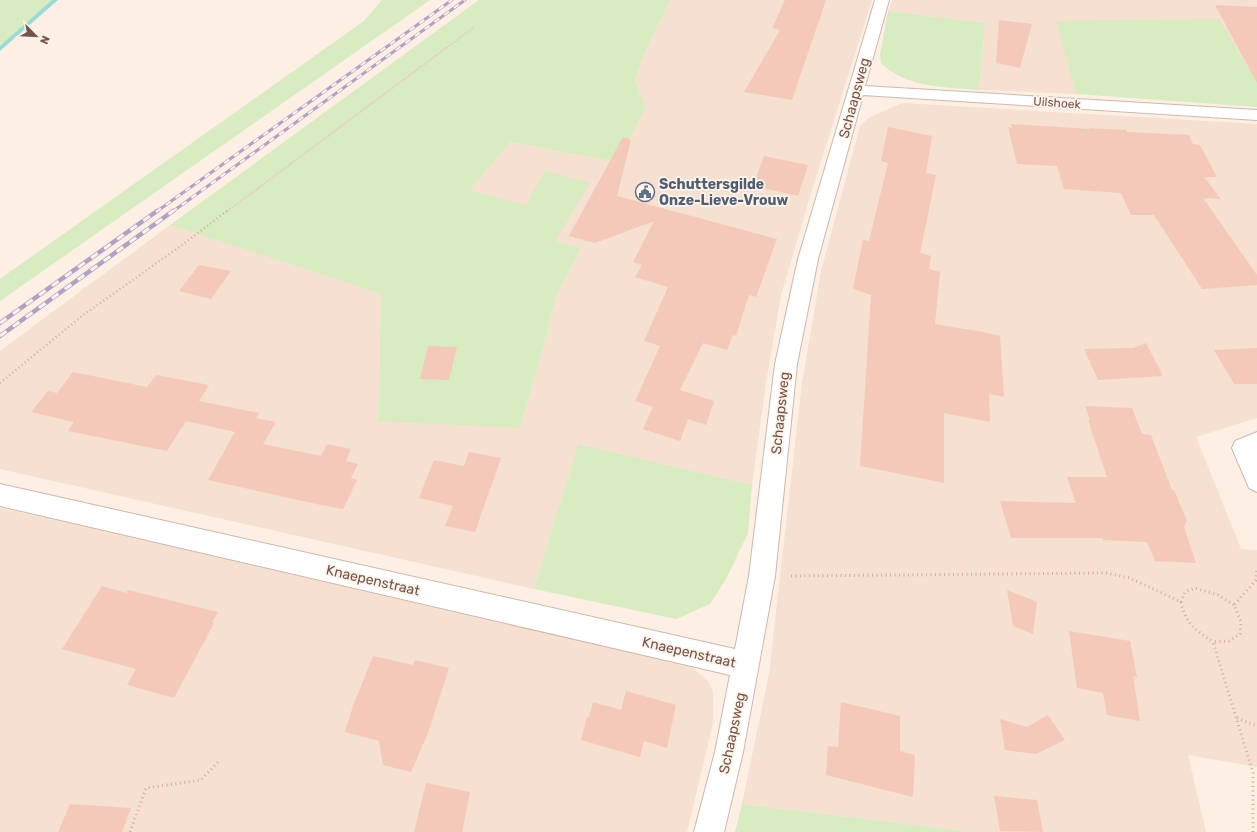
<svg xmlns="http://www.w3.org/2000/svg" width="1257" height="832" font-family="Rubik,sans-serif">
<rect width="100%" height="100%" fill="#fdefe3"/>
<g fill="#f5e0d1">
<path d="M670,0h202l-62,196 -29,99 -15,87 -14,103 -174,-41 -44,145 -534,-120v-118l170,-126 211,69 -3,126 142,8 28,-97 8,-35 25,-48 -27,-7 -28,-36 -56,-15 40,-48 107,20 29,-54 -11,-29 10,-27z"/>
<path d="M892,0h365v83l-200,-62 19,73 -97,-4 6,-67 -97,-12z"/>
<path d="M902,103l355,21v294l-61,19 45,112 16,1v217l-69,-12 18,77h-235l-229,-28 27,-130 33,-291 19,-112 39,-145 10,-9z"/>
<path d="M0,508l357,76 336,84 15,13 5,10v32l-26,109h-687z"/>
</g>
<g fill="#d8ebc1">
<path d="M0,0h56l-33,30 -23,18z"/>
<path d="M382,0h48l-430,301v-22l364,-258z"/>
<path d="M479,0h191l-25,52 -10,27 11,29 -29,54 -107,-20 -40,48 56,15 19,-34 45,12 -35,58 26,7 -25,48 -8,35 -28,97 -142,-7 3,-127 -211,-69z"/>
<path d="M888,11l97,12 -6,67c-34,-3 -73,-2 -98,-27l-1,-9z"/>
<path d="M1219,19l38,64v24l-181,-13 -20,-73z"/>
<path d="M578,444l174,41 -4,48 -22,46 -16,25 -34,15 -142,-30z"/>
<path d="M742,804l229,28h-236z"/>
</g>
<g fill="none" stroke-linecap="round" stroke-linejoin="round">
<path fill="#9cd9da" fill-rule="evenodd" d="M52,0h6l-58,51v-5z"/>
</g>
<g fill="#f4c9ba">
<path d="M785,0h41l-34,100 -48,-8 36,-62 -8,-2z"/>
<path d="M1215,5l42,2v76z"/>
<path d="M999,20l33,4 -12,44 -24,-5z"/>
<path d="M1011,124l79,5 -1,-1 37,2 1,2 62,3 4,9 7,1 17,32h-13l17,22 -18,-1 54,77v10l-55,4 -48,-74h-23l-10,-22 -57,-4 -7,-23 -40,-2 -9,-37 4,1z"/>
<path d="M888,127l44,9 -6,37 10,2 -16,78 11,3 -2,13 11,3 -5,52 48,8 17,4 4,61 -15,-3 1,28 -46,-9v70l-84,-17 11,-171 -18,-6 10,-49 6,1 19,-78 -7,-2z"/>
<path d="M623,137l8,3 -14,56 160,43 -21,58 -7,-2 -13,41 -3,-1 -6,15 -24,-7 -23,47 34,11 -8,24 -18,-6 -8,22 -37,-12 10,-22 -18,-6 25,-55 -16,-5 24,-54 -33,-10 7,-12 -9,-3 21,-41 -59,22 -26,-7z"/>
<path d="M764,156l44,9 -10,31 -45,-10z"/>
<path d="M199,265l32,6 -20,28 -32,-8z"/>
<path d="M1146,343l17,33 -65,4 -14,-31 49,-1z"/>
<path d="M428,346l29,1 -8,33 -29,-1z"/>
<path d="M1257,348v36h-23l-20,-34z"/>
<path d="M73,372l74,15 9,-12 53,10 -10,16 60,12 -3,5 20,4 -13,22 58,12 6,-12 24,5 -5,12 12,3 -7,14 6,2 -14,29 -22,-4 -113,-25 27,-48 -49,-11 -19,30 -99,-20 6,-9 -43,-10 17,-21 9,2z"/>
<path d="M1085,406l47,2 10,26 9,1 21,55h2l13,31 -3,6 12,36 -41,-2 -8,-19 -44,-2v-2h-92l-11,-37 76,2 -9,-26h40l-19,-57h2z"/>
<path d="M469,452l32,6 -26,74 -30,-6 8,-20 -34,-8 15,-38 30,6z"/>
<path d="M102,586l25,7 1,-3 90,22 -6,10 2,1 -40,75 -47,-13 9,-16 -74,-20z"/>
<path d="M1007,590l30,12 -4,32 -20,-8z"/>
<path d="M1069,631l61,10 7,36 -4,-1 7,45 -33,-6 -4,-22 -26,-5z"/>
<path d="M373,656l40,9 2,-5 34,8 -21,65 -17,39 -28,-7 -4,-24 -34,-9 8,-26z"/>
<path d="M626,691l50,14 -9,43 -23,-7 -4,16 -59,-17 6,-23h2l4,-15 28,8z"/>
<path d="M841,702l59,14v35l15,4 -2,42 -87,-22 2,-29 10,1z"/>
<path d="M1048,715l17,25 -29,14 -31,-4 -5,-31 27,8z"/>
<path d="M426,783l44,9 -8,40h-48z"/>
<path d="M994,796l43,4 6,32 -43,-1z"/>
<path d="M70,804l61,4 -9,24h-64z"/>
</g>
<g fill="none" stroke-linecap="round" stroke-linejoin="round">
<g stroke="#d1b7ac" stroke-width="2">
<g id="street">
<path d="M875,0h14l-24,86 392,24v10l-394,-25 -45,164 -21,105 -22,212 -32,176 -19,80h-30l21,-80 15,-77 -730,-169v-22l735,165 14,-73 26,-212 23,-105z"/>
<path d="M1257,432v60l-8,-4 -17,-40 3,-7z"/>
</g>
</g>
<path stroke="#d9ac9d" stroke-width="2" stroke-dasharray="0.5 2" stroke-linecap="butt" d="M226,212l247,-184"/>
<path stroke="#d9ac9d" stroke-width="2.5" stroke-dasharray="1 3" stroke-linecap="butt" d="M0,383l82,-67 100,-71 45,-34"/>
<g stroke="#d9ac9d" stroke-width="3" stroke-dasharray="1 3.5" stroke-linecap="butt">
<path d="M791,576l315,-3 24,5 51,24c5,22 14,28 32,40"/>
<path d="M1181,602l4,-10 10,-4 23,7 16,10"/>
<path d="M1237,718l20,8"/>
<path d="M130,832l16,-44 55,-8 17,-18"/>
<path d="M1253,832v-59l-40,-131 16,-1 11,-7 1,-13 -7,-16 22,-25 1,-12"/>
</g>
<use href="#street" fill="#fff" fill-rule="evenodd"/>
<g stroke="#b0a1c7" stroke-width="3">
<g id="rail-far1">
<path d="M156,212l296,-212"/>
<path d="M172,212l293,-212"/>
</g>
</g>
<g stroke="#b0a1c7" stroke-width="4.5">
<g id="rail">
<path d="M0,323l157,-112"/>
<path d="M0,336l173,-125"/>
</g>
</g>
<use href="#rail-far1" stroke="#fff4ea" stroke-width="2" stroke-dasharray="6" stroke-linecap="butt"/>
<use href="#rail" stroke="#fff4ea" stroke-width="3" stroke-dasharray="8" stroke-linecap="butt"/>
</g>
<defs>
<g id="civic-ring" transform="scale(1)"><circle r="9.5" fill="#fff4ea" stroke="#5c6f8a" stroke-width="1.5"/><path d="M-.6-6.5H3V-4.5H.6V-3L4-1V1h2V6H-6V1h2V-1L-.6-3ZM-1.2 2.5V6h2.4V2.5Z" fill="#5c6f8a"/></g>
</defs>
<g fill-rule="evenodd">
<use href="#civic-ring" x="645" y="192"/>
</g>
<g text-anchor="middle" stroke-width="3.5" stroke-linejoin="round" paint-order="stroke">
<g font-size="12" fill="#765248" stroke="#fff4ea">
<text transform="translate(1057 103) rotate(4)" y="4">Uilshoek</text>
</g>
<g font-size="14" fill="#765248" stroke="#fff4ea">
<text transform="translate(854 98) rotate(-75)" y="5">Schaapsweg</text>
<text transform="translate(780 413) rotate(-84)" y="5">Schaapsweg</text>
<text transform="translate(373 580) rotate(13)" y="5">Knaepenstraat</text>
<text transform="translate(689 652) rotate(13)" y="5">Knaepenstraat</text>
<text transform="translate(732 733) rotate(-78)" y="5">Schaapsweg</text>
</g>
<g font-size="14" font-weight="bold" fill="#4e5e75" stroke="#fff4ea" text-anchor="start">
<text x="659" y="189">Schuttersgilde<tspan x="659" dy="16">Onze-Lieve-Vrouw</tspan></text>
</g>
</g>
<g transform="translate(36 36) rotate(114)" stroke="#fff4ea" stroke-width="3" paint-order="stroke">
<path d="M0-3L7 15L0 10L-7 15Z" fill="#765248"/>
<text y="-6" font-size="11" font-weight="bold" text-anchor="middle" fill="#765248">N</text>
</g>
</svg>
